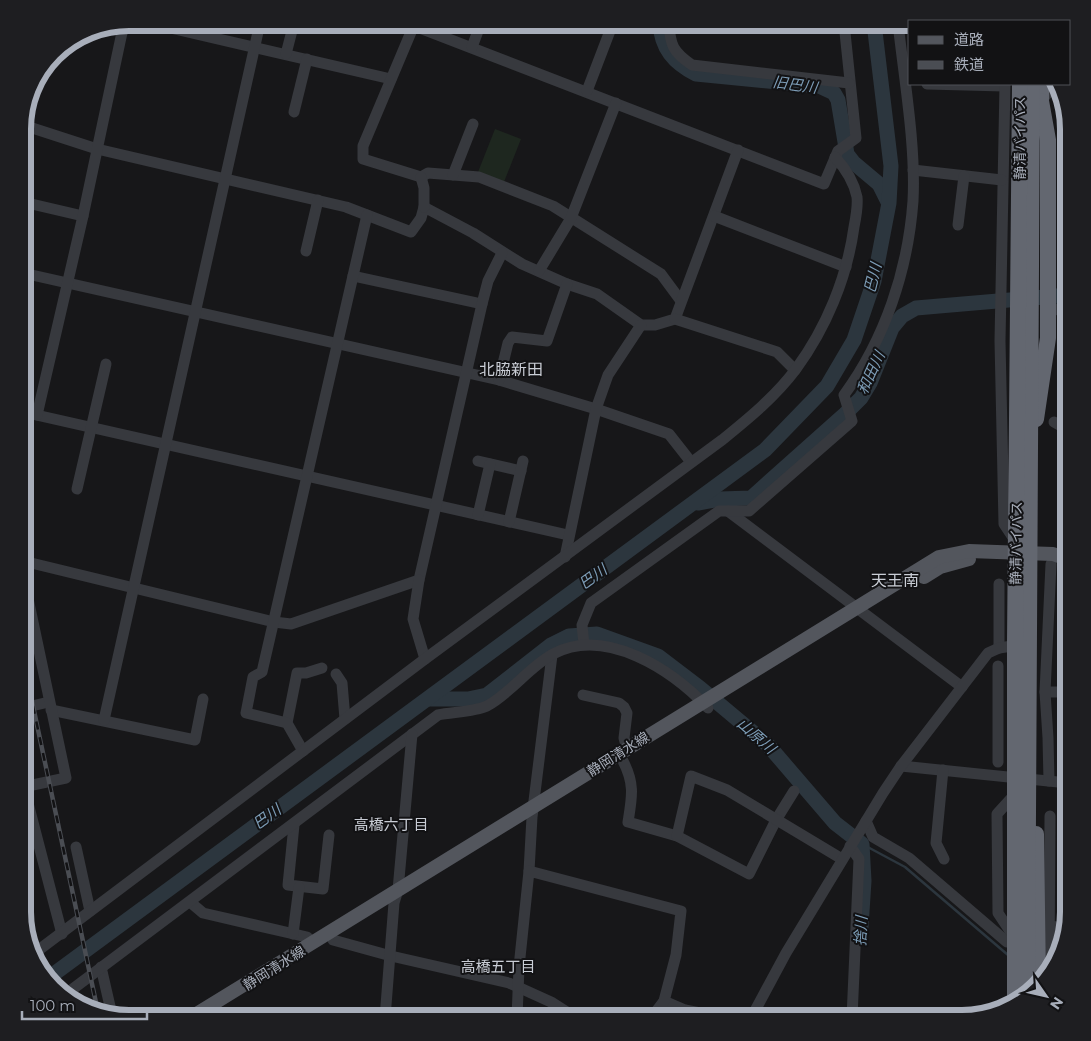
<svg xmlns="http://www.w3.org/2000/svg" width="1091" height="1041" font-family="Montserrat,'Noto Sans JP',sans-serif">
<rect width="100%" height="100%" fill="#171719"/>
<path fill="#1e271f" d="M495,129l26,10 -17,43 -26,-10z"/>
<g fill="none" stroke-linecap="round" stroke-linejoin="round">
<path stroke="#2c363e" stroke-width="2.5" d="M862,844l43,23 103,88"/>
<g stroke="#2c363e" stroke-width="15">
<path d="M660,23c1,25 14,40 36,51l123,12 15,7 4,7 9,54 7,9 25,21 9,18"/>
<path d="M698,503l22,-4 31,-1 94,-84 16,-16 9,-15 22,-55 10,-12 14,-8 152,-13"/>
<path d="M430,699h38l19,-4 64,-50 18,-9 28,-2 61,22 42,32 68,57 67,78 27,21 2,37 -3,46"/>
<path d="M47,979l718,-529 62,-64 27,-46 20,-59 15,-78 2,-37 -17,-143"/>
</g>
<g stroke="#37393e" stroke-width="11">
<path d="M149,23l242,56"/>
<path d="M407,23l417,161 14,-33 18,-13 -12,-115"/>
<path d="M669,23c1,22 4,29 23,42l157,18"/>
<path d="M414,25l-51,121v13l58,18 7,-4 51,4 74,29 108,68 20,27"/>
<path d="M472,47l9,-24"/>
<path d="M286,54l8,-31"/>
<path d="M927,84l77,2"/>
<path d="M1005,84l-5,257 4,183 12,18"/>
<path d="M587,91l26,-68"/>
<path d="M1041,101l10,-12v-5"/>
<path d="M294,112l13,-53"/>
<path d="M23,125l74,24 249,58 65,25 10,-14 3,-11 49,26 49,31 45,20 30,10 44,31h14l20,-6 63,-169"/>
<path d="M28,126l1,-28"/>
<path d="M913,170l89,10"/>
<path d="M453,175l20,-51"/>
<path d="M421,177l3,11v19"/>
<path d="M23,202l60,14"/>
<path d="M714,216l132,51"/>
<path d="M958,225l6,-49"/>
<path d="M306,251l12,-51"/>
<path d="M539,271l32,-53 45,-115"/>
<path d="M23,273l476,107 97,29 73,25 22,28"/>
<path d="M353,276l129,28"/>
<path d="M1048,312l20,-6"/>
<path d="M675,319l102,33 18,18"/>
<path d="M499,380l9,-37 4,-6 35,4 20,-57"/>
<path d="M23,412l545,123"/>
<path d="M37,415l46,-199 41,-193"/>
<path d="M1054,422l14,8"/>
<path d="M478,461l43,10"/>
<path d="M77,489l29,-125"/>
<path d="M728,511l234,176"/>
<path d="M478,515l12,-51"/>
<path d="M509,522l14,-61"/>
<path d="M565,557l31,-148 12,-34 33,-50"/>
<path d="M23,561l251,61 17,2 128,-44 63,-276 6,-23 14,-28"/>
<path d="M419,580l-6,39 12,40"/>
<path d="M584,644l-2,-19 9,-22 128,-92h30l103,-90 -8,-26c41,-56 64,-125 69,-194 3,-55 -9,-123 -15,-178"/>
<path d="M999,648v-64"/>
<path d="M336,674l6,9 3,36"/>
<path d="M1045,692h23"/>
<path d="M583,695l36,8 5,4 3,6 -3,25 3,11"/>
<path d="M23,708l26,-6"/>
<path d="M51,710l144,30 8,-41"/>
<path d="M104,720l156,-697"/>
<path d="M287,723l10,-50h9l16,-5"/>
<path d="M303,751l-16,-28 -41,-10 7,-36 9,-5 105,-457"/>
<path d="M623,761c12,23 9,36 5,61l49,14 72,38 27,-54 18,-29"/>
<path d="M998,762v-96"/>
<path d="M901,766l167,17"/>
<path d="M943,770l-7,73 8,16"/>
<path d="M1049,781l-1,-43 -3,-46 6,-128"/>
<path d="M23,784l39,150"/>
<path d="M23,787l43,-9 -43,-203"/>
<path d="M866,821l7,16 36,21 98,84"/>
<path d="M294,825l-6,60 35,4 6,-54"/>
<path d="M677,836l14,-60 36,14 115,69"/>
<path d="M850,846l9,13 -7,159"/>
<path d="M76,847l14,64"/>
<path d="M529,871l3,-54 20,-162"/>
<path d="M190,902l13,11 104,24 6,6"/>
<path d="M1049,926l16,2"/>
<path d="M1010,931l-12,-18 -1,-99 20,-22"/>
<path d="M293,934l6,-47"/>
<path d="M333,940l58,16 118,27 42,19 25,16"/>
<path d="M32,955l393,-296 297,-219c27,-22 53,-43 74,-71 30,-41 51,-91 58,-142 2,-10 4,-21 3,-30 -3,-15 -12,-29 -22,-40"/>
<path d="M101,967l11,48"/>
<path d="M1049,969l1,-153"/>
<path d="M66,994l372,-279c14,-3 36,-3 49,-9 24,-13 42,-39 66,-52 53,-28 119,16 155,54"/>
<path d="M664,1001l21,9 40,8"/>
<path d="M385,1018l9,-115 4,-13 14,-156"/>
<path d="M517,1018l2,-51 10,-96 152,40 -5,44 -12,46 -13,17"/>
<path d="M751,1018l35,-65 97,-160 18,-27 87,-113 11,-5 20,-3"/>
</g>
<g stroke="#53565d" stroke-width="14">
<path d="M924,577l16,-10 29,-8"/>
<path d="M190,1018l749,-461 30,-6 84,3 11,4"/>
</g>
<g stroke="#636770" stroke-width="16">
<path d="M1041,84v27"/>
<path d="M1036,419l12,-81v-198l-7,-39"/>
<path d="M1036,834l2,150"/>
</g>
<g stroke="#4a4d53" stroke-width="4.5">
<path id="rail" d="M23,659l75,353"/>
</g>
<use href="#rail" stroke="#121214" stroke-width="2.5" stroke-dasharray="8" stroke-linecap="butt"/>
<g stroke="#636770" stroke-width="16">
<path d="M1027,995l5,-911"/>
<path d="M1015,1002v-360l5,-558"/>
</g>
</g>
<g text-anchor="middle" stroke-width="4" stroke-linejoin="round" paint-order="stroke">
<g font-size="14" fill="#a8aeba" stroke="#121214">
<text transform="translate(1020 138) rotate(-90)" y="5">静清バイパス</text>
<text transform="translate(1016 543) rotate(-89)" y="5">静清バイパス</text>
<text transform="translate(618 754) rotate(-32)" y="5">静岡清水線</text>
<text transform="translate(274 968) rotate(-32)" y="5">静岡清水線</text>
</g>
<g font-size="15" font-style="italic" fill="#7d9db7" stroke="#121214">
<text transform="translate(795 85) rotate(8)" y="5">旧巴川</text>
<text transform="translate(873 278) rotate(-76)" y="5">巴川</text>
<text transform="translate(871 373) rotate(-65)" y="5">和田川</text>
<text transform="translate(593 577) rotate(-36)" y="5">巴川</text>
<text transform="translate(756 736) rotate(41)" y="5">山原川</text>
<text transform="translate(267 817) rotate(-36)" y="5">巴川</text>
<text transform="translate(861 931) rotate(-87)" y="5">捨川</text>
</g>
<g font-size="15" fill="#c9cdd5" stroke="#121214">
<text x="391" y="830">高橋六丁目</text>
<text x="498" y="972">高橋五丁目</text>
</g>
<g font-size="16" fill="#c9cdd5" stroke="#121214">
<text x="511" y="375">北脇新田</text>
<text x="895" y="586">天王南</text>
</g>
</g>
<path d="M0 0H1091V1041H0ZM129 31H962A98 98 0 0 1 1060 129V912A98 98 0 0 1 962 1010H129A98 98 0 0 1 31 912V129A98 98 0 0 1 129 31Z" fill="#1e1e21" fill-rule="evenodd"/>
<path fill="none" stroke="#a8aeba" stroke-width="6" d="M129 31H962A98 98 0 0 1 1060 129V912A98 98 0 0 1 962 1010H129A98 98 0 0 1 31 912V129A98 98 0 0 1 129 31Z"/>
<rect x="908" y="20" width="162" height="65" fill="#121214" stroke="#4e5056"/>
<rect x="918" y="36" width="25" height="8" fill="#53565d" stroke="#4e5056"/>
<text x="954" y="45" font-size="15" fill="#a8aeba">道路</text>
<rect x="918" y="61" width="25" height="8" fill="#4a4d53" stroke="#4e5056"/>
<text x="954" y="70" font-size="15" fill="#a8aeba">鉄道</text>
<g transform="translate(1046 996) rotate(124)" stroke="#121214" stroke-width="4" paint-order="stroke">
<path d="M0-4L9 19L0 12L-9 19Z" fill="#a8aeba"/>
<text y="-8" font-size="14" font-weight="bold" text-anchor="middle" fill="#a8aeba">N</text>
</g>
<path d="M22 1011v8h125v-8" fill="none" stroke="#a8aeba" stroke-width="2.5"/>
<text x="30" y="1011" font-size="15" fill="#a8aeba" stroke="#121214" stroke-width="4" paint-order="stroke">100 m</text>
</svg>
